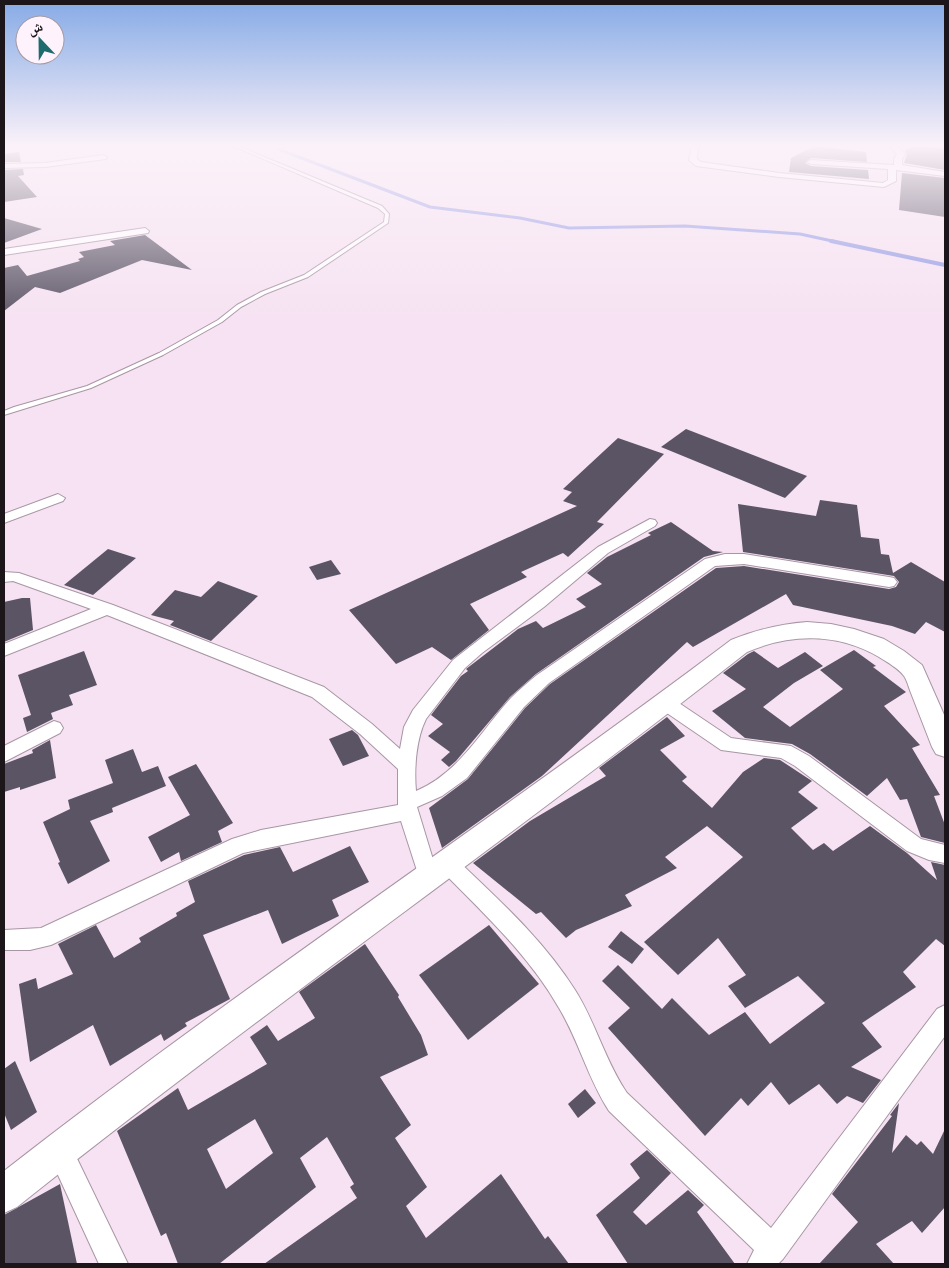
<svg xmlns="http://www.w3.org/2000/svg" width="949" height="1268" font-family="Mulish,'Noto Naskh Arabic',sans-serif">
<rect width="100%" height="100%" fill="#f6e2f2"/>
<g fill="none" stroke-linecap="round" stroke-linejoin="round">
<path stroke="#939ae4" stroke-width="3" d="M270,146l160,61 90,11 49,10 116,-2 115,8 37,8"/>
<path stroke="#939ae4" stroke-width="4" d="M831,241l114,24"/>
</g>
<g fill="#5b5465" fill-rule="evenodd">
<path d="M814,146l52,6 1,10 -56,-4 -6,5 6,3 57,4 1,9 -80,-7 2,-14z"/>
<path d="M912,146l33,2v22l-41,-7 3,-9 -2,-3z"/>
<path d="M19,152l2,10h-17v-8z"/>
<path d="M23,169l1,6 -6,1 19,21 -33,5v-32z"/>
<path d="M902,173l43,5v39l-46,-7z"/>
<path d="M4,218l38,11 -38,14z"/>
<path d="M145,235l47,35 -50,-10 -82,33 -25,-6 -31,24v-43l14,-3 9,11 53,-15 -2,-2 6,-2 -5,-5 36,-7 -5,-4z"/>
<path d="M686,429l121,47 -22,22 -124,-51z"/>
<path d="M618,438l46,16 -67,68 7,2 -36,33 -5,-4 -42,19 6,5 -57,27 19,26 -38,30 -19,-13 -36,17 -47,-54 228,-104 -14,-5 9,-9 -9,-3z"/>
<path d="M820,500l37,5 4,32 18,2 2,15 8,1 4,18 18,-11 34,20v50l-19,-10 -11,12 -23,-8 -99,-21 -7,-11 -93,53 -6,-5 -145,134 -100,72 -13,-40 39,-29 57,-71 25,-24 166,-116 28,-2 145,23 7,-2 3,-5 -5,-6 -151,-24 -5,-48 78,12z"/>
<path d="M671,522l42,29 10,1 -19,5 -168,117 -26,23 -54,64 -7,6 -8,-7 9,-8 -22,-16 15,-12 -12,-9 30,-39 7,-5 -2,-2 52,-40 18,-8 7,7 43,-21 -10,-8 26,-15 -15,-11 20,-16 44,-22 -3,-2z"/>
<path d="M108,549l28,9 -43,37 -29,-10z"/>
<path d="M331,560l10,14 -24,6 -8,-13z"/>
<path d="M218,581l40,15 -47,45 -41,-16 4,-4 -23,-6 24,-25 26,7z"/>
<path d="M22,598h8l3,32 -29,12v-40z"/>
<path d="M854,650l22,16 -3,1 33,25 -22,14 36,39 -8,3 28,47 -6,1 11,29v18l-24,-6 -14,-38 -7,1 -13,-22 -20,18 -57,-42 -18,-10 -47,-6 -33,-27 34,-22 -23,-16 25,-19 6,-3 24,17 27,-16 18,14 -29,17 -31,24 27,20 53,-38 -23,-19z"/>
<path d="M84,651l13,34 -28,10 4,10 -22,8 2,6 -26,13 -4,-14 8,-3 -13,-40z"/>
<path d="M667,717l18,19 -25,14 27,27 -5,4 30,27 31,-36 21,-14 16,2 32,21 -14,11 20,16 -27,20 22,22 11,-7 9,8 37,-25 37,27 30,27 -6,-18 14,3v81l-9,-7 -33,33 13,15 -54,36 20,24 -31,20 30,13 -18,23 -16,-7 -10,8 -18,-20 -30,21 -18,-23 -23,24 -7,-8 -36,38 -97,-108 22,-20 -28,-27 16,-16 44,44 10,-11 37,37 36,-23 25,32 55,-41 -27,-27 -53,32 -17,-22 18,-11 -28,-37 -40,37 -34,-33 99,-85 -36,-31 -42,31 12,11 -52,27 7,11 -56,24 -10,8 -25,-26 -5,2 -63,-51 57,-42 76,-45 -7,-8z"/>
<path d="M352,730l6,5 11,21 -26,10 -14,-27z"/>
<path d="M50,740l6,38 -36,12v-3l-16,5v-28l29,-11 -1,-3z"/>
<path d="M133,749l9,23 16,-6 8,20 -54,22 1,4 -23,9 20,40 -42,23 -10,-21 2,-1 -17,-40 27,-13 -2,-9 45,-17 -8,-23z"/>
<path d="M196,764l37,59 -15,8 4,11 -41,19 -2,-9 -18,10 -13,-25 42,-22 -22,-38z"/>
<path d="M350,846l19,36 -37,18 7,16 -57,28 -14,-34 -65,25 27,64 -45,24 2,3 -23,15 -3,-7 -51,32 -17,-41 -63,37 -11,-78 17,-6 2,11 35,-15 -15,-30 38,-19 18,33 27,-16 -2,-4 38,-22 -1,-3 19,-11 -7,-21 56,-26 36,-8 13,25z"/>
<path d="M489,925l50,59 -71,56 -49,-65z"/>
<path d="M621,931l23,18 -12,15 -24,-17z"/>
<path d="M365,944l34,51 -1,2 23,38 7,20 -48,22 31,48 -16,13 32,49 -21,19 20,32 75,-64 44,65 3,-3 21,28h-305l93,-66 -7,-11 4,-3 -27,-47 -27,21 16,29 -97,77h-41l-12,-31 -5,3 -44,-105 61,-43 10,22 79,-46 -17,-27 17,-12 11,16 37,-23 -16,-26zM255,1119l18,34 -47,36 -19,-40z"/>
<path d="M15,1061l22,51 -26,18 -7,-17v-44z"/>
<path d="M585,1089l11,14 -18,15 -10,-14z"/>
<path d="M899,1103l-7,50 14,-18 11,10 4,-4 12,13 12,-25v78l-23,26 -10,-12 -36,23 18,20h-75l39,-42 -26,-28 60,-78 -2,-1z"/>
<path d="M647,1150l24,23 -38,39 13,13 42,-35 16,15 -7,7 38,52h-107l-32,-49 44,-37 -10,-14z"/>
<path d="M60,1184l17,80h-73v-49z"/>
</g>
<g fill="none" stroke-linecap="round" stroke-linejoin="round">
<g stroke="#a896a4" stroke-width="2">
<path id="lane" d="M233,146h5l144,60 7,8 -1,9 -80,54 -43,17 -24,13 -19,15 -59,33 -72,33 -87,27v-4l10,-4 73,-21 72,-33 59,-33 19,-15 24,-13 43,-17 80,-53 1,-8 -7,-6z"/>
</g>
<g stroke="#a896a4" stroke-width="2">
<g id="street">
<path d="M692,146h6l-1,13 4,3 78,11 104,10 5,-3v-11l-77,-5 -4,-2 4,-2 83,5v-6l3,-5 -7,-8h7l8,8 -3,5v6l43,7v4l-49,-6v11l-12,6 -105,-10 -83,-11 -7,-6z"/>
<path d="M103,155l4,2 -1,2 -61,8 -41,1v-4l41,-1z"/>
<path d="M145,228l4,3 -1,2 -144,22v-6z"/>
<path d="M58,494l7,4 -2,3 -59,22v-9z"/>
<path d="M650,519l5,1 2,3 -2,3 -47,27 -64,54 -62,46 -17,15 -39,51c-10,20 -12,50 -10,72 43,-18 65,-60 95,-93 8,-8 17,-16 26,-23l168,-116 20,-5h19l145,23 5,1 3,4 -3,4 -5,1 -145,-23 -29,2 -166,117 -25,24 -57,71 -25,18 -25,11 21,69 -3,7 -7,2 -7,-2 -20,-62 -158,32 -192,92 -21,5h-26v-20l37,-2 191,-89 29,-9 137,-25v-36l-38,-35 -48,-37 -205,-82 -103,41v-12l87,-35 -78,-28 -9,1v-10l15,1 94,32 211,82 48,37 28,25 4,-22 9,-17 40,-50 145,-113z"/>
<path d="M667,697l6,2 58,39 60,8 18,10 112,83 24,6v18l-16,-3 -22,-9 -112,-85 -14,-8 -60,-8 -60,-41 -3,-5 3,-5z"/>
<path d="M54,721l6,2 3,5 -3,5 -56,29v-16z"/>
<path d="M447,854l7,3c43,41 89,82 121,133 21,33 30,71 52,103l144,135 166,-219 8,-4v31l-162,223 -5,5h-31l7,-14 -145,-139c-21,-32 -30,-70 -50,-103 -30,-53 -76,-95 -119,-139l-3,-6 3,-6z"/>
<path d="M59,1136l9,4 60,124h-29l-53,-115 4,-9z"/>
</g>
</g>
<g stroke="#a896a4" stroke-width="2">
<path id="secondary" d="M807,622l24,2 23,5 30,10 20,12 18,14 23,52v40l-9,-3 -4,-7c-7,-18 -14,-36 -21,-54 -2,-5 -4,-13 -7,-17 -6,-8 -17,-14 -25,-19 -41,-24 -88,-24 -132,-5 -240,189 -491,364 -730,555l-13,6v-42c237,-185 487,-350 727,-531 25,-10 49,-16 76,-18z"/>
</g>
<use href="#lane" fill="#fff" fill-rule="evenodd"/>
<use href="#street" fill="#fff" fill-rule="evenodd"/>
<use href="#secondary" fill="#fff" fill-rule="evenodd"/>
</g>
<linearGradient id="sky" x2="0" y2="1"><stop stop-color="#86aae6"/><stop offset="0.45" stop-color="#fbf2f9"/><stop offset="1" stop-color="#fbf2f9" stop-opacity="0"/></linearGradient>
<rect width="949" height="323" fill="url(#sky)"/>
<rect width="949" height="1268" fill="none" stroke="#1c151a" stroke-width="10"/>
<g transform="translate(40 40) rotate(338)"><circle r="24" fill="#fef2fc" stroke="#a49aa2"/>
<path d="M0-4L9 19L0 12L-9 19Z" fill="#1e6b6e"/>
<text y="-8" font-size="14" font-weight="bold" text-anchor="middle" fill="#1c151a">ش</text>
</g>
</svg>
